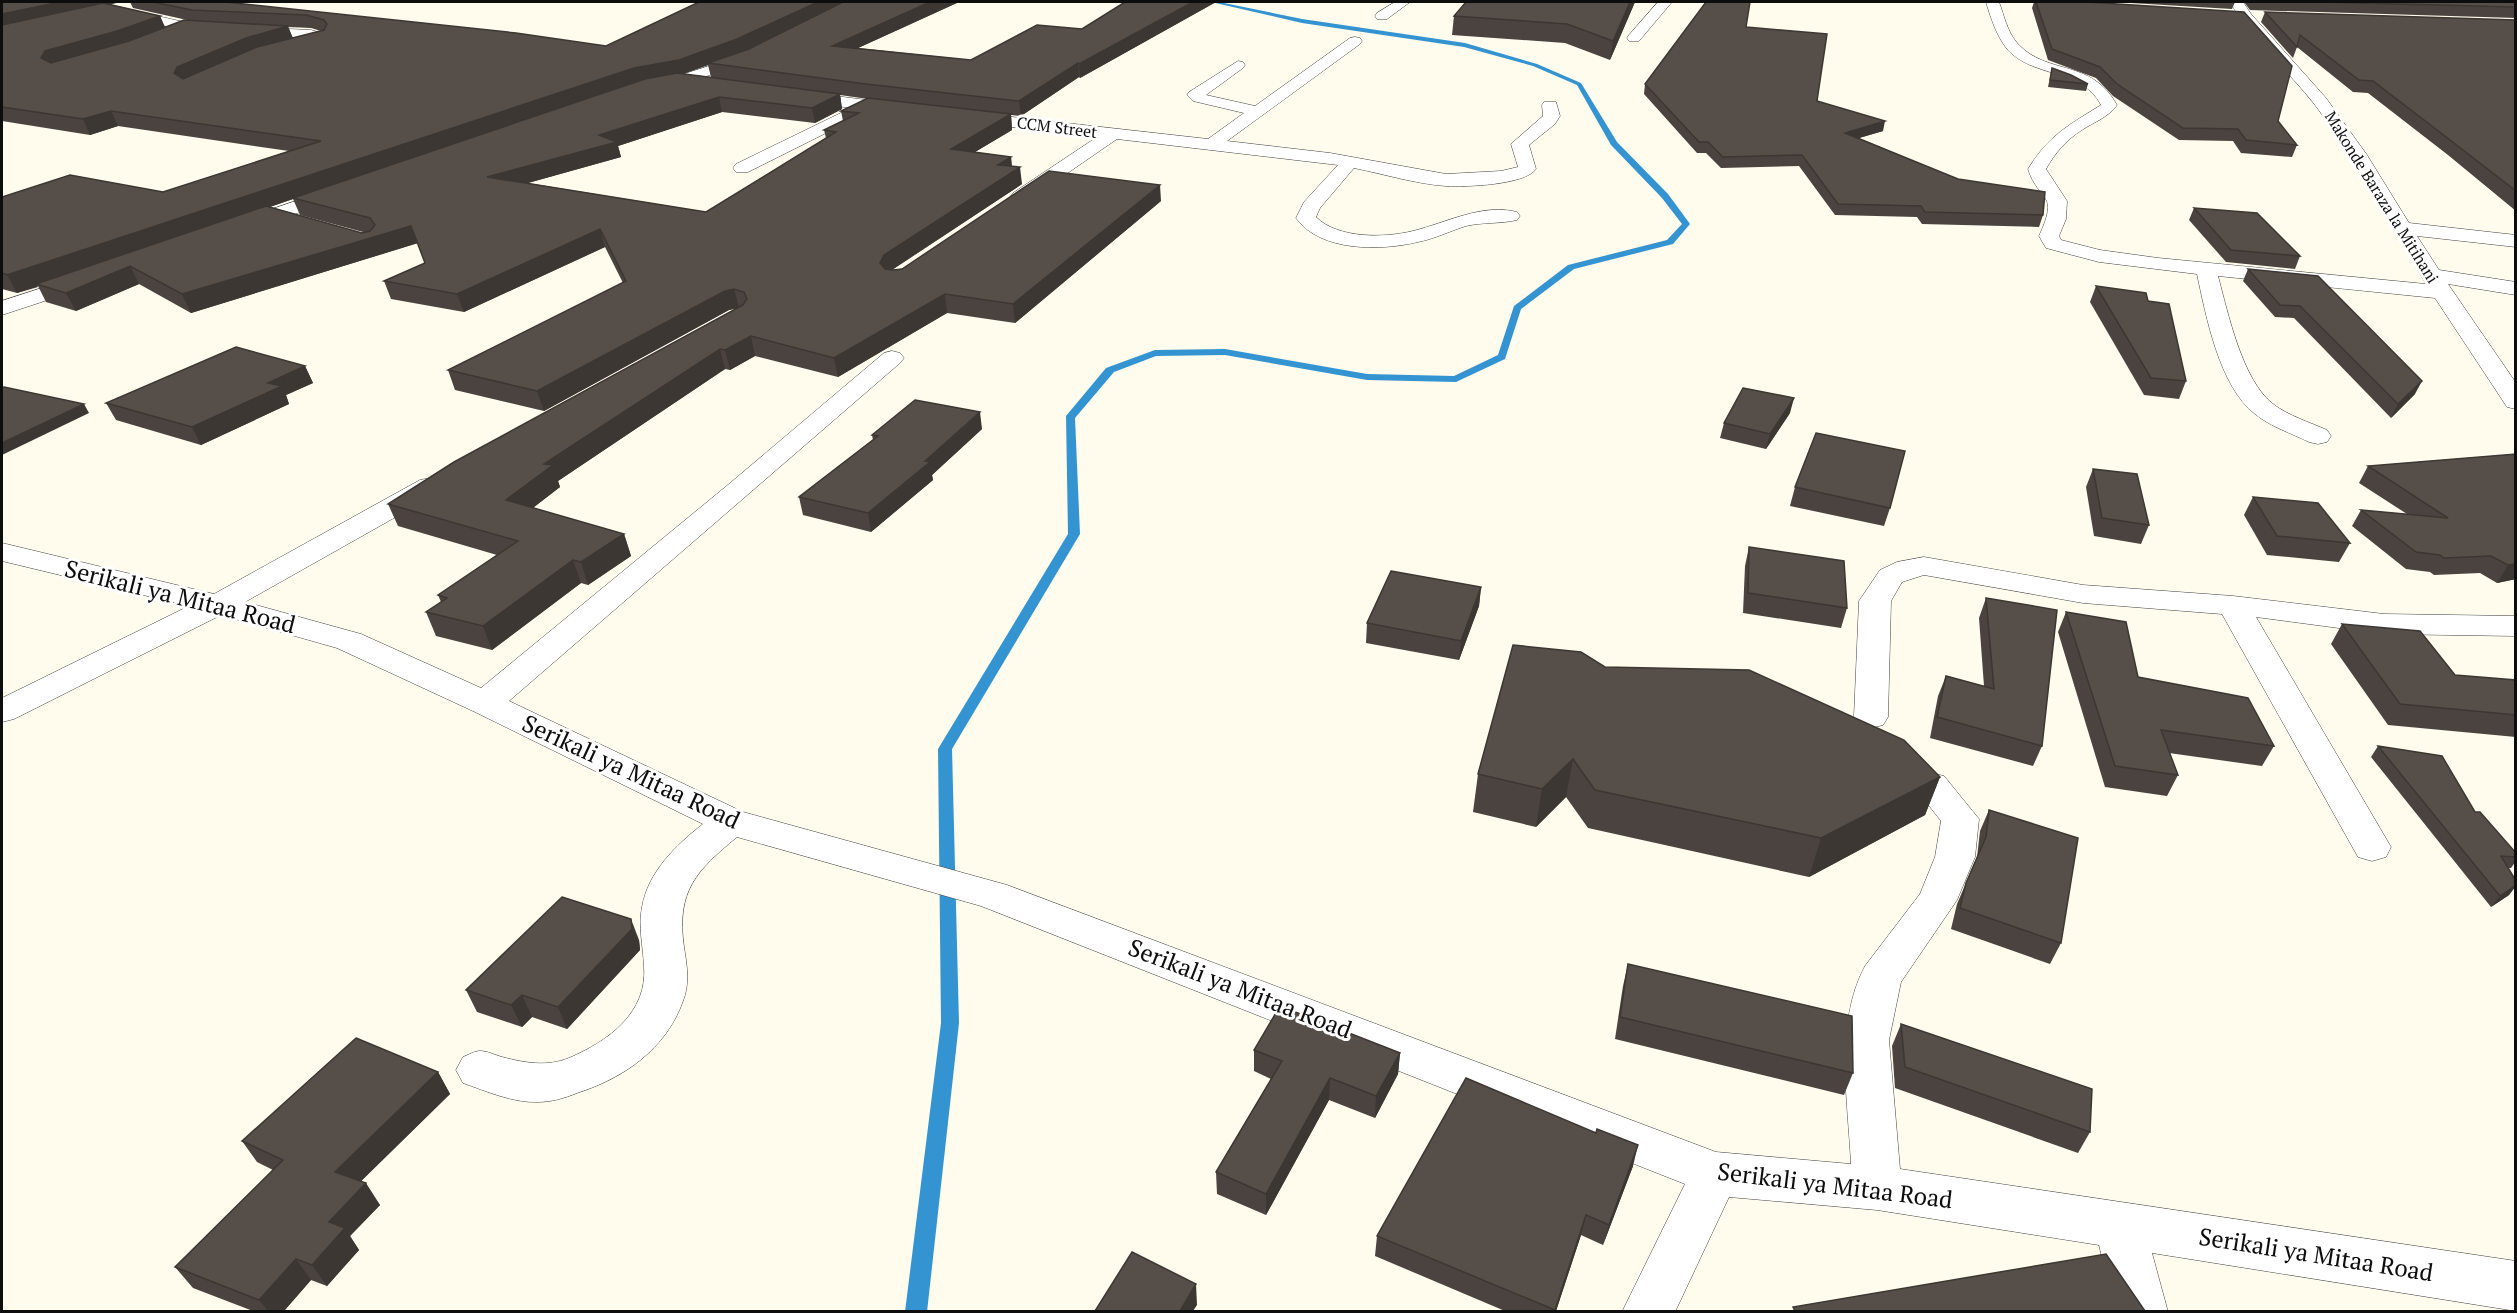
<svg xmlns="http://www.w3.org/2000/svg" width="2517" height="1313" font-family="'PT Serif',serif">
<rect width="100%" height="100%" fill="#fffbed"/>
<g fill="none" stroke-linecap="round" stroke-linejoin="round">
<path fill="#3494d1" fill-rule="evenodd" d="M1211,2h8l83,17 163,24 72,21 44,19 36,59 51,52 22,30 -17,20 -99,25 -53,40 -16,50 -49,23 -89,-2 -142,-25 -69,1 -42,16 -39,46 5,116 -128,215 7,274 -32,289h-22l36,-289 -3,-274 130,-215 -2,-118 40,-48 49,-18 70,-1 142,25 87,2 44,-21 16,-49 54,-41 99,-25 15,-16 -20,-26 -51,-53 -34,-60 -44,-19 -69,-19 -162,-24z"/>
<g stroke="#404040" stroke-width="1">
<g id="minor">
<path d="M1395,2h15l-23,17h-10l-2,-3 2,-3z"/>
<path d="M1658,2h14l-33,39h-10l-2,-3 2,-3z"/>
<path d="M1986,2h13c5,13 8,30 19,42 30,32 73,14 99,61 -8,12 -23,17 -35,25 -16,10 -27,23 -36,39l21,32 -1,18 -7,17 2,4 39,10 58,8 268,26c-36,-60 -69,-124 -111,-179 -27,-35 -63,-64 -85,-103h13l8,12 75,84 41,57 42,68 107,12v12l-99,-11 22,34 77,12v13l-68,-11 68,99v26l-9,-2 -72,-109 -217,-22c10,37 24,104 55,128 16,12 36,18 54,26l4,6 -4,6 -9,2 -9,-2c-18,-9 -38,-15 -54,-28 -36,-28 -49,-98 -58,-140l-98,-12 -53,-14 -7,-12c21,-45 0,-33 -11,-67 21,-34 41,-44 73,-64 -19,-37 -69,-27 -94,-56 -11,-14 -16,-31 -21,-47z"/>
<path d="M118,7l79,18 114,5 17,5 2,3 -2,3 -33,9 -7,-4 2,-3 17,-5 -110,-5 -84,-19 -2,-3 2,-3z"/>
<path d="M1355,37l5,1 2,3 -2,3 -133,97 103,12 116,21 55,-3 17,-4 -7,-23 32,-28 -1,-11 2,-3h12l4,14 -5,8 -26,21 7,24c-11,16 -70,18 -90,17 -30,-2 -62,-12 -92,-18l-34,40 -4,9c22,22 69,21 97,14 33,-8 69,-28 104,-19l3,4 -3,4c-17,4 -34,2 -51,6 -16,5 -32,13 -48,16 -37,9 -98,10 -122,-24l8,-16 34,-37 -221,-26 -90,62h-14l-3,-4 3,-4 84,-56 -129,-15 -8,-5 8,-5 240,27 36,-26 -51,-12 -6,-6 2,-3 49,-31 5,1 2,3 -2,3 -37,27 49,11 95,-68z"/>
<path d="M752,52l7,4 -2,3 -77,26 -8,-5 3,-3z"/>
<path d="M795,91l104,13 8,5 -8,5 -27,-4 -124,62h-12l-3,-4 3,-4 115,-56 -62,-9 -2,-3z"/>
<path d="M337,187l7,2 2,4 -2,4 -96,33h-14l-3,-4 3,-4z"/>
<path d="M85,274l8,1 3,5 -3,5 -91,30v-14z"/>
<path d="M892,351l8,2 4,5 -4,5 -391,338 234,111 264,73 709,267 135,12c-3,-63 -17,-140 14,-198l55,-72 15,-37 6,-36 -28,-36 5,-9 13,-3 13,3 35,43 -4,38 -18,43 -56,82 -12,58 11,129 616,92v50l-364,-58 16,59h-53l-16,-67 -222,-35 -148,-13 -54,115h-53l63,-128 -704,-278 -244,-69c-41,34 -61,54 -53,110 3,18 6,37 -1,54 -17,48 -59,77 -106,92 -12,5 -26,9 -39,9 -25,1 -52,-11 -75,-19l-7,-13 7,-13c5,-2 12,-6 17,-6 7,0 15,4 22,6 23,6 45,10 67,1 40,-17 79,-46 75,-92 -1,-20 -6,-40 -2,-59 6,-35 34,-62 61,-83l-230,-113 -136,-63 -116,-33 -207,104 -12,3v-24l187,-92 -187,-45v-18l212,51 206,-114 10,-2 10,2 4,6 -4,6 -195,110 116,32 120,54 248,-204 155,-131z"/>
<path d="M1924,557l159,28 150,11 151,18 132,2v20l-132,-2 -128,-17 135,230 -5,10 -14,4 -14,-4 -136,-243 -139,-11 -159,-28 -22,7 -11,19 -3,116 -5,8 -12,3 -12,-3 -5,-8 5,-116 21,-31 17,-8z"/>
</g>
</g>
<use href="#minor" fill="#fff" fill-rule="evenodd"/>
</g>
<g fill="#4a433f" fill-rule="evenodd">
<path d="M2,2h119l-12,2 51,12 5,11 22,-7 -54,-12 -3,-6h95l381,44 93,-44h260l-101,46 113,12 111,-31 43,-27h91l-136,76 -1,-1 -58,39 -10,-1 1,15 -37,22 36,5 1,9 10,18 -130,86 10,-1 259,-68 -146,122 -68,-10 -109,64 -83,-21 -25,14 -5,-1 -167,112 2,6 -27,21 91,26 7,22 -43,29 -7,-2 -89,67 -56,-14 -10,-24 15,-10 -3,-7 59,-40 -99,-29 -10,-22 349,-196 -8,2 -185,101 -89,-21 -7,-20 175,-87 -18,-36 -141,65 -73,-13 -7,-18 41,-18 -7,-20 -227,70 -52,-29 -63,27 -30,-9 -8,-16 -21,7 -15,-4v-92l161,-5 126,-41 -171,-25 -28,9 -88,-14zM288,27l23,1 10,3 -28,7zM790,29l-41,20 -5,2zM708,65l3,12 -28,-3zM840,95l28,4 -27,12 2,10 -19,9 2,8 -120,74 -178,-29 93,-26 -3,-11 104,-34 93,11 27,-14zM293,199l7,16 63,17 -1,1 -92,-26z"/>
<path d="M1635,2l-25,58 -45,-17 -113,-8 2,-19z"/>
<path d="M2034,2h52l192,119 19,24 -5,12 -51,-4 -8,-12 -54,-1 -66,-44 -17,-18 -48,-18 -16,-52z"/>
<path d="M2114,2h121l-3,7z"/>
<path d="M2244,2h272v16l-266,-8z"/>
<path d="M2265,12l251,8v191l-68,-56 -80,-62 -15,-1 -56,-45 -4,11 -32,-36z"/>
<path d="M1746,27l71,74 66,30 -24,7 184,77 -4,12 -117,-3 -5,-7 -82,-2 -36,-49 -78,2 -15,-15h-9l-53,-59 1,-10z"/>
<path d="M2052,68l36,16 -2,7 -38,-4z"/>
<path d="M2194,208l106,48 -5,13 -69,-7 -37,-42z"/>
<path d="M2248,269l70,7 97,118 -24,24 -97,-100 -19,-1 -32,-36z"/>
<path d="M2096,286l52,15 38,80 -7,18 -35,-4 -54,-93z"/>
<path d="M305,366l8,17 -27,12 3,9 -88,41 -85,-25 -10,-17z"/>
<path d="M1790,413l-24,36 -46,-11 4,-15z"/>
<path d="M982,429l-50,46 1,5 -62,52 -68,-17 -4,-18 74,-57 -1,-5z"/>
<path d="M2516,454v125l-19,4 -17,-10 -46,2 -4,-3 -24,-3 -54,-43 9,-16 46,4 -48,-31 9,-17z"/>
<path d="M2093,469l56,56 -8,19 -47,-8 -8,-49z"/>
<path d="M1795,487l95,21 -6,18 -94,-20z"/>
<path d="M2253,497l97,46 -11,19 -72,-7 -23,-40z"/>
<path d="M1749,547l98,61 -6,20 -98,-15 2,-47z"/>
<path d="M1481,587l-2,19 -20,54 -93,-17 1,-20z"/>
<path d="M1986,598l56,148 -9,20 -103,-28 8,-42 8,-20 38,10 -5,-68z"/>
<path d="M2066,612l72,65 136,69 -12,20 -93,-13 9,22 -11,21 -62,-9 -47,-155z"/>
<path d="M2342,624l113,51 61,5v57l-128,-12 -57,-81z"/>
<path d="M1605,667l335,110 -15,38 -116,62 -221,-49 -22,-31 -30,30 -63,-15 5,-38z"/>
<path d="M2378,746l97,66 41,45v4l-5,7h-4l9,13v5l-7,9 -18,12 -120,-150z"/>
<path d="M1989,810l72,133 -11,21 -99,-35 6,-25 20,-47 3,-26z"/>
<path d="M639,940l1,10 -73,79 -35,-12 -10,10 -45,-15 -11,-22z"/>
<path d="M1628,964l225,109 -9,22 -229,-56 8,-53z"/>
<path d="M1901,1024l189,108 -12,21 -183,-65 -3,-42z"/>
<path d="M1254,1050l146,3 -2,21 -23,44 -46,-18 -63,115 -49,-21 -1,-22 55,-93 -17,-8z"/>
<path d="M438,1072l12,22 -89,87 19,24 -30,31 9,14 -32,36 -16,-6 -27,31h-31l-60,-23 -18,-21 98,-97 -16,-8 -15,-21z"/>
<path d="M1596,1133l37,33 -30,79 -22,-10 -25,76h-51l-130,-55 2,-20z"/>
</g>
<g fill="#3c3733">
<path d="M60,2h61l-119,27v-15z"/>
<path d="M818,2h27l-105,51 -32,10v2l-26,9 -389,124v1l-252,86 -5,-1 2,3 -21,6 -10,-18z"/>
<path d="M930,2h29l-125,57 -2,-13z"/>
<path d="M1193,2h23l-136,76 -1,-14z"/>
<path d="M1630,2h5l-25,58 3,-19z"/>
<path d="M160,16l5,12 -42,16 -72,21 -10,-7 4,-7z"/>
<path d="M288,26l5,13 -110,42 -9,-8 3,-6 69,-29z"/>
<path d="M1078,63l1,14 -58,39 -2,-15z"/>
<path d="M840,94l2,15 -27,14 -3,-15z"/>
<path d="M719,97l3,15 -104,34 3,11 -129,36 -5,-16 112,-42z"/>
<path d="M111,111l7,15 -28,9 -7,-16z"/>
<path d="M1011,114l1,16 -59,35 -2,-16z"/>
<path d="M1885,121l-2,10 -41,12 3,-10z"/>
<path d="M1011,157l1,16 8,-6 2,17 -135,89 -7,-10 4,-8 114,-90z"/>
<path d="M1160,185l1,16 -146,122 -2,-19z"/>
<path d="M411,226l7,17 -227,70 -9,-19z"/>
<path d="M600,229l5,18 -141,65 -7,-18z"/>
<path d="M130,266l9,18 -63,27 -10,-18z"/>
<path d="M734,289l5,19 -10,2 -185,101 -7,-20 188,-100z"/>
<path d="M945,294l2,19 -109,64 -4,-19z"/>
<path d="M751,336l4,20 -25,14 -5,-20z"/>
<path d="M720,349l5,20 -167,112 2,6 -46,35 -8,-22 38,-36z"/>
<path d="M305,366l8,17 -27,12 3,9 -88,41 -9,-18 76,-44z"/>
<path d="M2422,381l-7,13 -24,24 7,-14z"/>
<path d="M1794,398l-4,15 -24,36 4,-15z"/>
<path d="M84,404l5,9 -87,42v-12z"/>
<path d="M980,412l2,17 -50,46 1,5 -62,52 -3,-19z"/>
<path d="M624,534l7,22 -43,29 -7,-23z"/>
<path d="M573,560l8,23 -89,67 -9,-24z"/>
<path d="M2516,564v15l-19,4 11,-18z"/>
<path d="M1481,587l-2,19 -20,54 2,-19z"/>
<path d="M1573,759l-7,38 -30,30 6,-38z"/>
<path d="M1940,777l-15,38 -116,62 12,-39z"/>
<path d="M2516,885l-7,10 -18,12 9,-11z"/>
<path d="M631,919l8,21 1,10 -73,79 -9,-22z"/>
<path d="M522,995l10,22 -10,10 -11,-22z"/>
<path d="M1400,1053l-2,21 -23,44 1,-22z"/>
<path d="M438,1072l12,22 -101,99 -14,-21z"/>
<path d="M1330,1078l-1,22 -63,115v-21z"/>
<path d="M1638,1145l-5,21 -30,79 6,-20z"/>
<path d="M366,1183l14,22 -30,31 9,14 -32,36 -15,-21 17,-43z"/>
<path d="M1586,1215l-5,20 -25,76h-2z"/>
<path d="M296,1259l15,21 -27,31h-16l-9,-11z"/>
<path d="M1196,1284l1,21 -4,6h-13z"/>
</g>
<g fill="#564e49" stroke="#3c3733" stroke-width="1.5">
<path d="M2,2h58l-58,12z"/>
<path d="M153,2h72l291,31 90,13 93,-44h119l-81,37 -58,21 -45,8 -627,207 -5,-2v-76l68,-22 93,17 158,-51 -210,-30 -28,8 -81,-12v-82l101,-22 57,13 -43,15 -72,20 -4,7 10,5 78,-22 55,-21 104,6 -42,12 -69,29 -3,6 9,6 74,-32 67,-17 3,-6 -3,-4 -18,-5 -114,-5z"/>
<path d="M843,2h87l-98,44 139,14 66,-35 45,4 43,-27h68l-114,62 -1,-1 -59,38 -153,-17 -158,-21 41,-14z"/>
<path d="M1466,2h164l-17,39 -46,-17 -113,-8z"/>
<path d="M1706,2h44l-4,25 81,7 -10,67 68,20 -40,12 113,46 87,13 -2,23 -118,-3 -4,-6 -83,-2 -36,-49 -79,2 -15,-15h-9l-54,-58z"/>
<path d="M2036,2h50l158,10 48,54 -14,55 19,24 -51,-5 -8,-11 -55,-1 -66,-44 -17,-17 -48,-18z"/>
<path d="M2318,2h198v5z"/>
<path d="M2265,12l251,8v171l-62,-48 -81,-62 -14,-1 -59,-45 -3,12z"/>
<path d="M2052,68l19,7 17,9 -38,-4z"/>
<path d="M677,73l163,21 -28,14 -93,-11 -120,38 18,7 -130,35 219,35 130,-80 -12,-2 35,-17 -18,-2 27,-13 143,16 -60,35 60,8 -13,8 22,2 -136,88 -4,8 5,6 8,1 9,-1 147,-98 111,14 -147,119 -68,-10 -111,64 -83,-22 -26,14 -5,-1 -176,115 9,1 -47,35 118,34 -43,28 -8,-2 -90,66 -57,-14 21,-14 -9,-3 80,-54 -130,-37 66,-42 289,-157 4,-6 -3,-7 -10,-3 -9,2 -188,100 -89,-21 178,-89 -26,-52 -143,65 -73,-13 41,-18 -14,-37 -229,68 -52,-28 -64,27 -30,-9 230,-78 96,27 8,-2 5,-6 -5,-7 -77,-20 352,-119z"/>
<path d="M2194,208l63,5 43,43 -69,-6z"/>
<path d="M2248,269l70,7 104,105 -24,23 -98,-98 -20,-1z"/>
<path d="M2096,286l50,7 2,8 21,3 17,77 -35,-3z"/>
<path d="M236,347l69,19 -37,17 14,3 -90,41 -86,-24z"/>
<path d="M4,387l80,17 -82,39v-55z"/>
<path d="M1743,388l51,10 -24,36 -46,-11z"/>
<path d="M915,400l65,12 -55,49 5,1 -62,51 -69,-16 79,-61 -6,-1z"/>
<path d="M1816,433l89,18 -15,57 -95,-21z"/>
<path d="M2516,454v110l-8,1 -17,-9 -47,2 -4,-3 -24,-3 -55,-42 87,8 -80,-52z"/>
<path d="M2093,469l44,5 12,51 -47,-7z"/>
<path d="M2253,497l65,6 32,40 -73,-7z"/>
<path d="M1749,547l95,14 3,47 -99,-15z"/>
<path d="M1391,571l90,16 -20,54 -94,-18z"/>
<path d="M1986,598l71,12 -15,136 -105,-29 9,-41 48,13z"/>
<path d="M2066,612l60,10 12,55 110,21 26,48 -113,-16 17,45 -63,-9z"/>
<path d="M2342,624l78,7 35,44 61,5v35l-116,-11z"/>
<path d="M1513,645l68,7 24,15 144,3 155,70 36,37 -119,61 -226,-48 -22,-31 -31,30 -64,-15z"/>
<path d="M2378,746l64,10 33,56h5l36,41v4l-15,-1 15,25v4l-16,11z"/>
<path d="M1989,810l89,28 -17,105 -101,-35 6,-25 20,-46z"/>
<path d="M562,897l69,22 1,10 -74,78 -36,-12 -11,10 -45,-15z"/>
<path d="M1628,964l224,52 1,57 -233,-56z"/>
<path d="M1280,1006l120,47 -24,43 -46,-18 -64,116 -50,-22 66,-111 -28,-11z"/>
<path d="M1901,1024l191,65 -2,43 -185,-65z"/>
<path d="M356,1038l82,34 -103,100 31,11 -37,39 16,6 -33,37 -16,-6 -37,41 -84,-33 108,-107 -41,-19z"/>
<path d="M1466,1078l130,55 1,-4 41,16 -29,80 -23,-10 -31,95 -178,-74z"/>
<path d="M1132,1252l64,32 -16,27h-85z"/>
<path d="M2106,1254l39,57h-350l-2,-4z"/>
</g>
<g text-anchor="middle" stroke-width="6" stroke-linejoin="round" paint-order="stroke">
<g font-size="16" fill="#0d0d0d" stroke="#fff">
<text transform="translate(1057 127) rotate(7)" y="6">CCM Street</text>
<text transform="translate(2382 197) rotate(58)" y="6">Makonde Baraza la Mitihani</text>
</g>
<g font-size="24" fill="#0d0d0d" stroke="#fff">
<text transform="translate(180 597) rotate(14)" y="8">Serikali ya Mitaa Road</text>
<text transform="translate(631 772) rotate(25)" y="8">Serikali ya Mitaa Road</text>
<text transform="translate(1240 989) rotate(21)" y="8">Serikali ya Mitaa Road</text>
<text transform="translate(1835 1186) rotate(7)" y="8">Serikali ya Mitaa Road</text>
<text transform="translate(2316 1255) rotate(9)" y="8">Serikali ya Mitaa Road</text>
</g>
</g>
<rect width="2517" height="1313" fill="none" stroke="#0d0d0d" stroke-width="6"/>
</svg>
